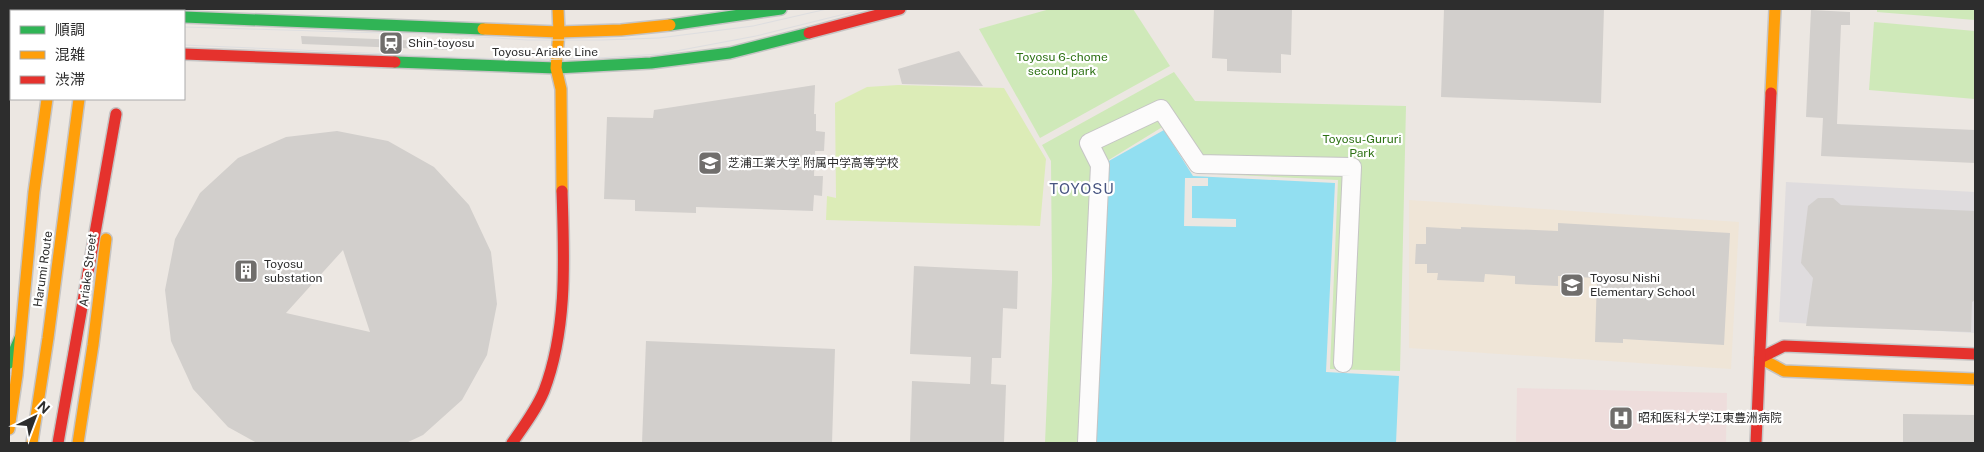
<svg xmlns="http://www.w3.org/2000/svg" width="1984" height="452" font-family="'Public Sans','Noto Sans JP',sans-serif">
<rect width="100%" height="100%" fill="#ece7e2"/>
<path fill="#dfdcde" d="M1786,182l189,10v141l-196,-11z"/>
<path fill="#efe5d7" d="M1409,200l330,22 -8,147 -322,-21z"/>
<path fill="#eedddc" d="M1517,388l210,5 -1,50h-210z"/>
<g fill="#cfe9b9">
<path d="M1050,9h83l37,57 -130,72 -61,-109z"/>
<path d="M1877,9h98v11l-98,-8z"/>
<path d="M1874,22l101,9v68l-106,-9z"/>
<path d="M1174,72l21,29 211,5 -6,265 -70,-2 8,-189 -142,-7 -32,-47 -57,35 -13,282h-49l7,-162 -1,-120 -9,-16z"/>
</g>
<path fill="#dcecb7" d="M898,85l106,3 42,71 -6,67 -214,-6 1,-24 9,2 -1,-95 32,-16z"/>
<path fill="#92dff1" d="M1164,130l29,46 142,7 -9,189 73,4 -3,67h-300l11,-281z"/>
<path fill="#ece7e2" d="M1185,178h23v8h-16v32l44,1v8l-52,-1z"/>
<g fill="#d2cfcc" fill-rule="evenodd">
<path d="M1214,9h78l-1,46 -10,-1v19l-54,-2v-12l-15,-1z"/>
<path d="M1444,9h160l-3,94 -160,-6z"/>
<path d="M1811,10l39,2v13h-9l-4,99 138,6v33l-154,-7 2,-38 -17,-1z"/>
<path d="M301,36l149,6 1,3 -1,5 -148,-6z"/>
<path d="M959,51l24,35 -81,-2 -4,-15z"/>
<path d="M815,85l-1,29h2v17l9,1 -1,19h-9l-1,25h9l-1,20 -8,-1 -1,16 -117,-4v6l-61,-2v-11l-31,-1 3,-82 46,1 1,-8z"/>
<path d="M337,131l51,10 46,26 35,38 22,47 6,52 -10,51 -25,45 -39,35 -17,8h-149l-29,-16 -35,-38 -22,-48 -6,-51 10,-51 25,-46 38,-35 48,-21zM343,250l27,82 -84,-19z"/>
<path d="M1818,198h15l8,7 134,6v89l-3,2 -1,30 -165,-6 7,-48 -12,-15 7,-57z"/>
<path d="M1558,223l172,10 -6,112 -101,-6v4l-28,-1 2,-64 -39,-2v10l-43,-2v-8l-30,-2 -1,8 -47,-2 1,-7h-11v-9h-12l1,-20h10v-17l35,2v-2l97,4z"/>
<path d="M914,266l104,5 -1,38 -14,-1 -2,50h-9l-1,26 15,1 -2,58h-94l2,-62 58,3 1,-27 -61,-3z"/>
<path d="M646,341l189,8 -3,94h-190z"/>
<path d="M1903,414l72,1v28h-72z"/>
</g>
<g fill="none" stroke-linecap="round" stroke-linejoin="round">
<g stroke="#c5c4c4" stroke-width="20">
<path id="street" d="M1087,443l13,-278 -11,-22 72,-34 37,55 154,3 -9,196"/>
</g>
<g stroke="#c5c4c4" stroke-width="14">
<g id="fast">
<path d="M56,9v2"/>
<path d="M9,12h2"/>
<path d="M184,17l299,12"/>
<path d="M670,25l111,-16"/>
<path d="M395,62l161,6 95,-5 79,-10 79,-20"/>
<path d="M9,363l11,-25"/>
</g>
</g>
<g stroke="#c5c4c4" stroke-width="14">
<g id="slow">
<path d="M73,9v2"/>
<path d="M558,9l1,23 -3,36 5,21 1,102"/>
<path d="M483,29l76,3 62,-2 49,-5"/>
<path d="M1771,93l4,-84"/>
<path d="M1760,358l24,13 191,8"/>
<path d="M9,429l8,-54 17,-183 13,-93"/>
<path d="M32,443l16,-105 31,-239"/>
<path d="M78,443l15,-98 13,-106"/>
</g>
</g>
<g stroke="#c5c4c4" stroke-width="14">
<g id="jam">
<path d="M116,9v2"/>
<path d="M809,33l91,-24"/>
<path d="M9,45h2"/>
<path d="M184,54l211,8"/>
<path d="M1760,358l24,-12 191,8"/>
<path d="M58,443l58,-329"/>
<path d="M512,443c12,-17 24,-33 32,-52 24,-63 20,-134 18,-200"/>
<path d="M1756,443l15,-350"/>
</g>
</g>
<use href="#street" stroke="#fcfbfb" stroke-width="18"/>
<use href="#fast" stroke="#30b455" stroke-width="11"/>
<use href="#slow" stroke="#ff9f0a" stroke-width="11"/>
<use href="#jam" stroke="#e5322d" stroke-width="11"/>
<g stroke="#dedee0" stroke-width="1">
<path d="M9,24h2"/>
<path d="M184,27l266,8 77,5h75l57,-2 94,-12 74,-17"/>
<path d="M9,33h2"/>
<path d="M184,45l342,15 72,-2 62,-4 96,-18 109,-27"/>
</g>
</g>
<defs>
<g id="station-square" transform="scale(1.25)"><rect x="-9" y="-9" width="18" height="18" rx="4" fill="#706e6c" stroke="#fff"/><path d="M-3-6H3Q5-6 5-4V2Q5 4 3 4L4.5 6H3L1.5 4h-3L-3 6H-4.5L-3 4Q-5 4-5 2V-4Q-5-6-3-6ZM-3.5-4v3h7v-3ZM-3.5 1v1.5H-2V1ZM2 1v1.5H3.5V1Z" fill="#fff"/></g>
<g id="school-square" transform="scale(1.25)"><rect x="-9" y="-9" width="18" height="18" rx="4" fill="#706e6c" stroke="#fff"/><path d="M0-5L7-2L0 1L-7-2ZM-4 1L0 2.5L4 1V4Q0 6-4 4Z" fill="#fff"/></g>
<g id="building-square" transform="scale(1.25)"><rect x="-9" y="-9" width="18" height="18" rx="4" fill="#706e6c" stroke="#fff"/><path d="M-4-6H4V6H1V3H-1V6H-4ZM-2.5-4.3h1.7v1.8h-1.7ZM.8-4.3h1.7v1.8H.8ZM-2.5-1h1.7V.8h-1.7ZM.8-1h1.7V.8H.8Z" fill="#fff"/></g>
<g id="hospital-square" transform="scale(1.25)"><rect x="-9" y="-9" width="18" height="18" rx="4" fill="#706e6c" stroke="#fff"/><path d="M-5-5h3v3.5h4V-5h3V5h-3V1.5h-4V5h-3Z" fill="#fff"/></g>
</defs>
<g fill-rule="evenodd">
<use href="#station-square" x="391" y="43"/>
<use href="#school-square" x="710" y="163"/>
<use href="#building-square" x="246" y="271"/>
<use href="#school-square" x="1572" y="285"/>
<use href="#hospital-square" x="1621" y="418"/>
</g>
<g text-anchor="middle" stroke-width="4.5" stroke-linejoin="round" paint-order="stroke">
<g font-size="12" fill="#2d2d2d" stroke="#fff" text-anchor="start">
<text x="408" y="47">Shin-toyosu</text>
<text x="728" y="167">芝浦工業大学 附属中学高等学校</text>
<text x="264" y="268">Toyosu<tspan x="264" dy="14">substation</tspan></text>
<text x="1590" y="282">Toyosu Nishi<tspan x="1590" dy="14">Elementary School</tspan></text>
<text x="1638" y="422">昭和医科大学江東豊洲病院</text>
</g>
<g font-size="12" fill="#2d2d2d" stroke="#fff">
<text x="545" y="56">Toyosu-Ariake Line</text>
<text transform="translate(43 269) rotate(-82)" y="4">Harumi Route</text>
<text transform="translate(88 270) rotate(-83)" y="4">Ariake Street</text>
</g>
<g font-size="12" fill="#2e7215" stroke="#fff">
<text x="1062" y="61">Toyosu 6-chome<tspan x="1062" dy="14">second park</tspan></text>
<text x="1362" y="143">Toyosu-Gururi<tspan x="1362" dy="14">Park</tspan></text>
</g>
<g font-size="15" letter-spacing="1" fill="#495682" stroke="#fff">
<text x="1082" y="194">TOYOSU</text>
</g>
</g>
<rect width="1984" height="452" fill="none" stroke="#2d2d2d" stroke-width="20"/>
<rect x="10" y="10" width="175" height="90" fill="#ffffff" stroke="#ababab"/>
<rect x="20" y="26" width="25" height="8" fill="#30b455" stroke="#ababab"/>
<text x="55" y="35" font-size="15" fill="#2d2d2d">順調</text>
<rect x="20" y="51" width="25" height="8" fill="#ff9f0a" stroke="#ababab"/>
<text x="55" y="60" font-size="15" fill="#2d2d2d">混雑</text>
<rect x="20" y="76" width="25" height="8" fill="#e5322d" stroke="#ababab"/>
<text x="55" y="85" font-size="15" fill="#2d2d2d">渋滞</text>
<g transform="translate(35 417) rotate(42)" stroke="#ffffff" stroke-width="4" paint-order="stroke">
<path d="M0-4L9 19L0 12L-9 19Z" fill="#2d2d2d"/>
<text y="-8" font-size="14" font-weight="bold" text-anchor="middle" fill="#2d2d2d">N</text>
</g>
</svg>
